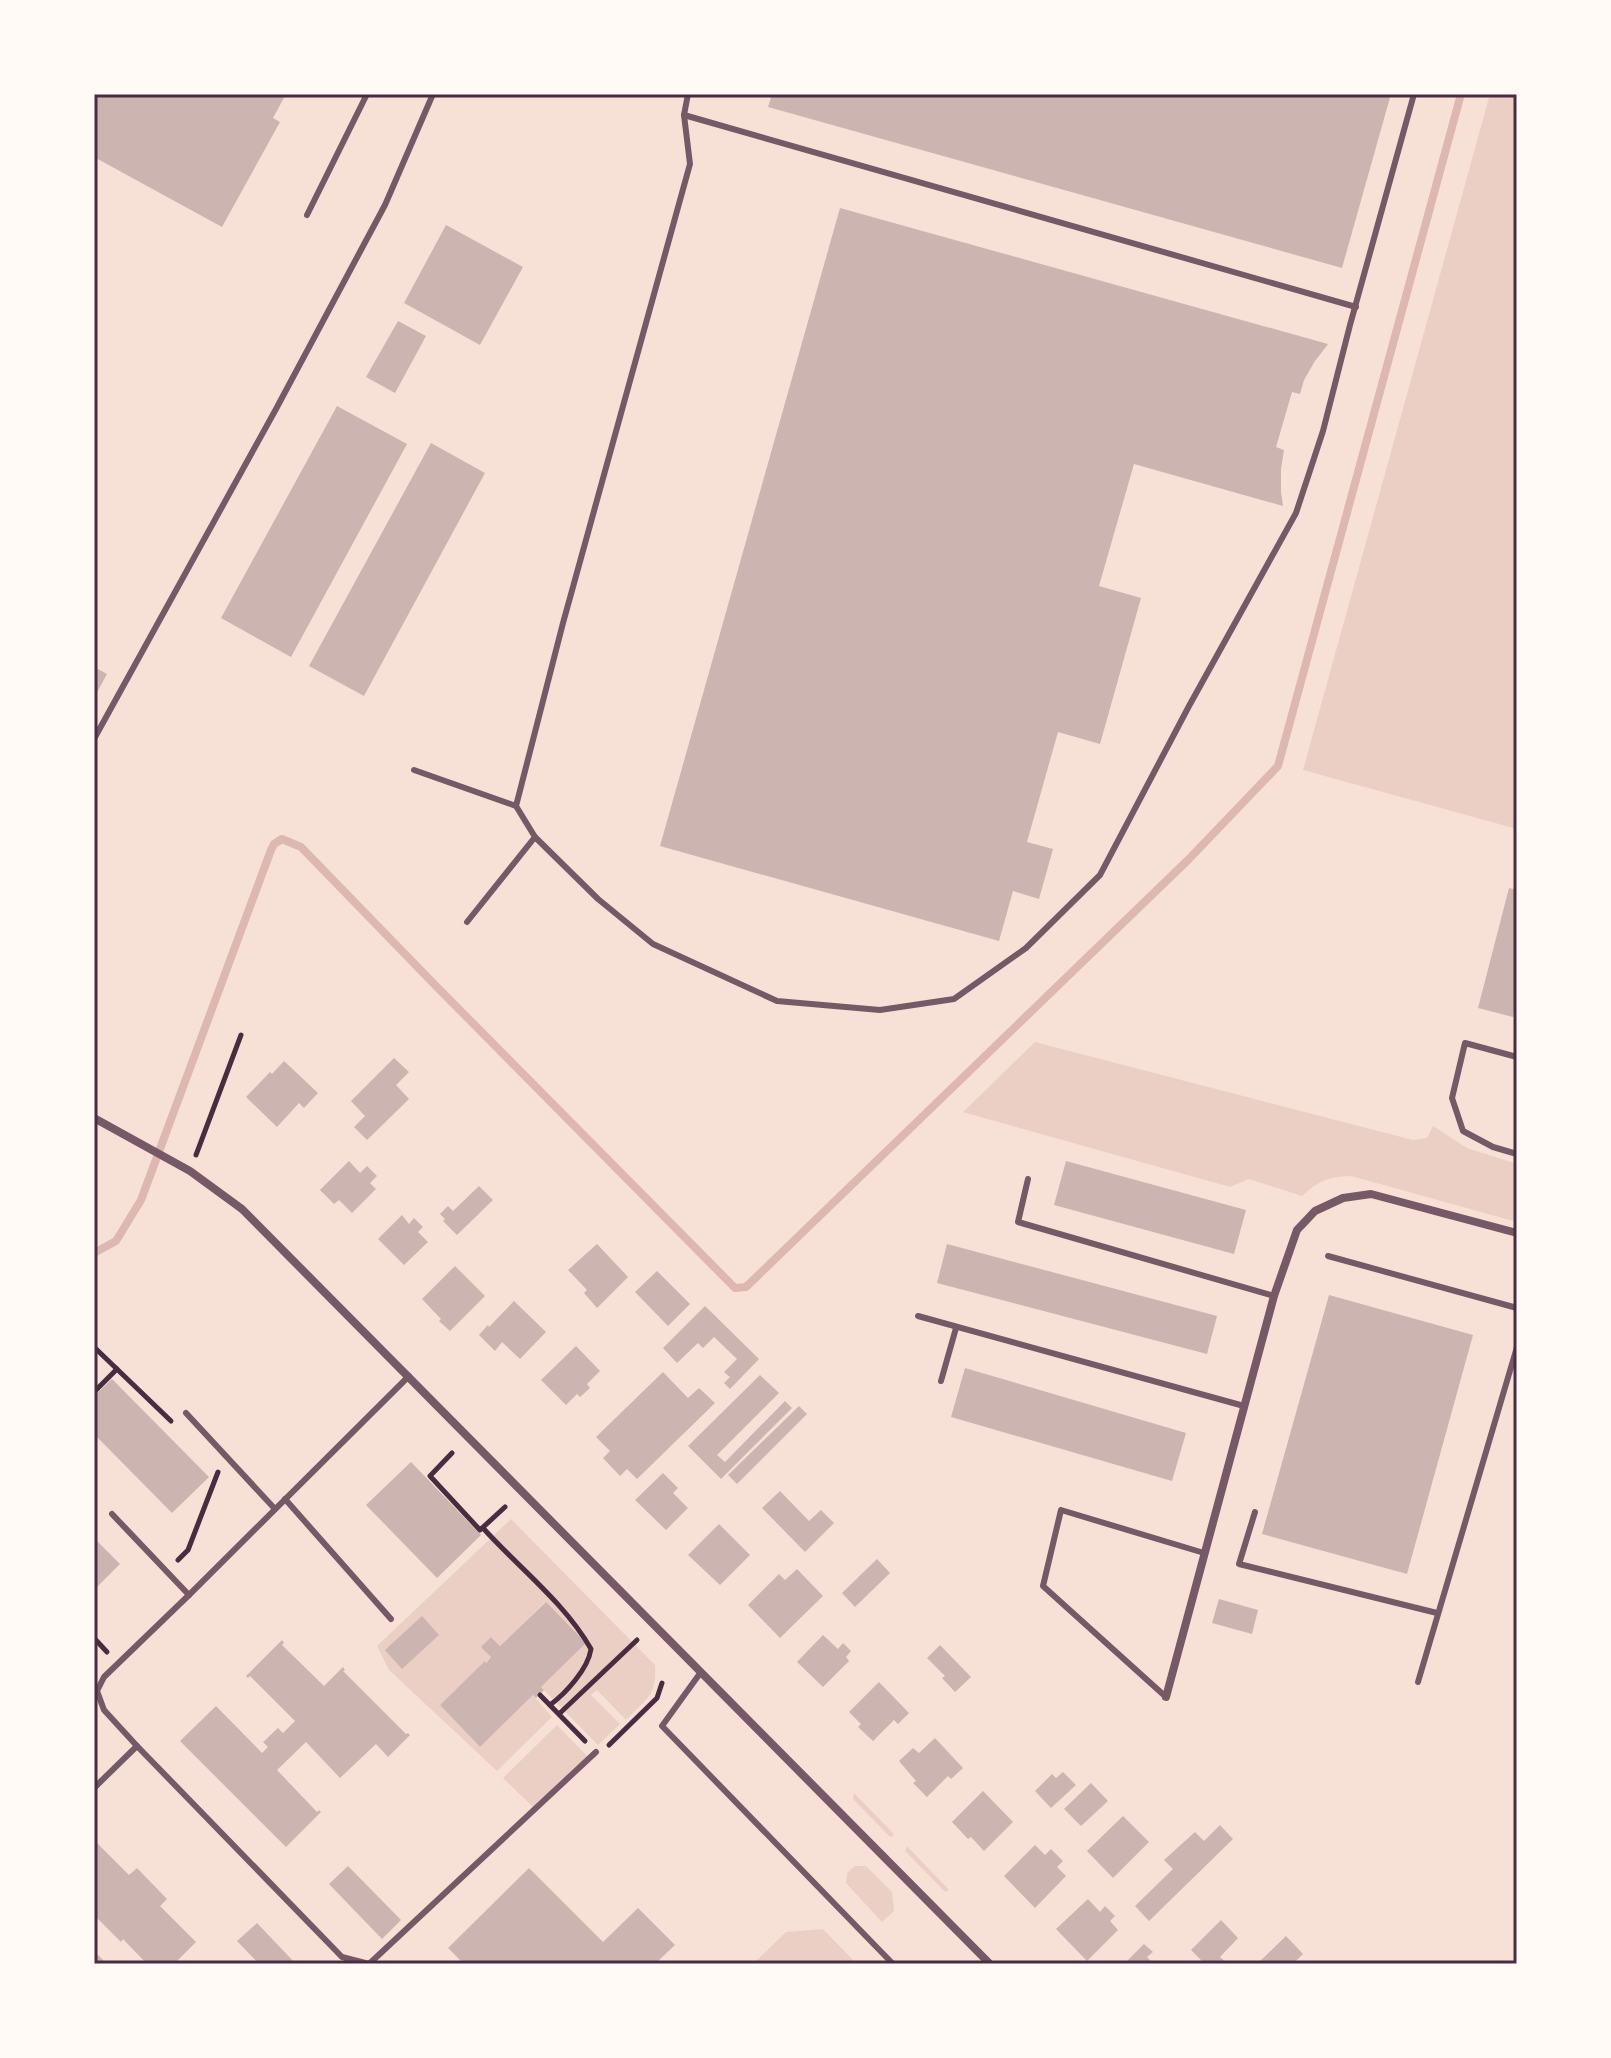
<svg xmlns="http://www.w3.org/2000/svg" width="1611" height="2058" font-family="'DM Sans',sans-serif">
<rect width="100%" height="100%" fill="#f7e1d7"/>
<g fill="#ebcfc5">
<path d="M1490,94h27v735l-214,-59z"/>
<path d="M1035,1042l378,98 14,-2 6,-12 34,22 50,16v58l-166,-46c-23,1 -31,4 -49,20l-53,-17 -19,8 -267,-75z"/>
<path d="M511,1519l144,146c2,31 -9,34 -29,55l-29,-30 -6,5 29,29 -22,21 -57,-58 45,-44 -41,-41 -45,44 -9,-9 -9,10 9,10 -51,48 40,42 53,-52 19,22 -55,54 -108,-101 -12,-24z"/>
<path d="M557,1725l31,32 -54,51 -31,-30z"/>
<path d="M854,1793l40,41 -2,3 -3,-1 -36,-37z"/>
<path d="M907,1846l42,44 -4,2 -40,-41z"/>
<path d="M855,1866h11l26,26 2,19 -12,11 -36,-39 1,-10z"/>
<path d="M823,1929l34,35h-104l33,-32z"/>
</g>
<g fill="none" stroke-linecap="round" stroke-linejoin="round">
<path stroke="#dcb8b0" stroke-width="8" d="M94,1253l22,-12 25,-41 130,-350 3,-6 8,-5 19,8 134,138 300,303 11,-1 443,-428 89,-93 183,-672"/>
</g>
<g fill="#ccb4b1">
<path d="M94,94h192l-13,24 7,4 -58,105 -128,-70z"/>
<path d="M772,94h619l-49,174 -574,-161z"/>
<path d="M840,208l488,136 -13,17 -11,19 -4,14 -8,-2 -16,55 8,3 -3,19v23l2,14 -149,-42 -35,122 42,12 -41,146 -42,-12 -31,110 26,7 -14,50 -26,-8 -14,50 -339,-95z"/>
<path d="M446,225l77,42 -43,78 -76,-42z"/>
<path d="M398,321l28,15 -31,57 -29,-16z"/>
<path d="M337,406l70,38 -116,213 -70,-39z"/>
<path d="M431,443l54,30 -121,223 -55,-30z"/>
<path d="M94,667l13,7 -13,24z"/>
<path d="M1509,888l8,2v110l-4,17 -35,-9z"/>
<path d="M394,1058l15,14 -13,13 13,14 -42,41 -13,-13 11,-11 -14,-15z"/>
<path d="M284,1061l34,32 -14,15 -5,-5 -22,24 -31,-30 24,-25 2,2z"/>
<path d="M349,1161l11,12 7,-7 10,10 -7,7 6,6 -24,24 -13,-13 -5,4 -14,-14z"/>
<path d="M1066,1161l180,49 -12,44 -180,-49z"/>
<path d="M479,1186l14,14 -36,35 -14,-14 2,-2 -5,-5 8,-8 5,5z"/>
<path d="M402,1215l7,9 5,-6 9,9 -5,5 10,10 -24,23 -26,-26z"/>
<path d="M597,1244l31,33 -31,31 -13,-15 3,-3 -19,-20z"/>
<path d="M947,1244l270,72 -10,38 -270,-71z"/>
<path d="M455,1266l30,30 -35,35 -11,-10 2,-2 -19,-20z"/>
<path d="M657,1271l33,33 -22,22 -33,-34z"/>
<path d="M1329,1295l144,40 -66,239 -145,-40z"/>
<path d="M514,1301l32,31 -26,27 -18,-17 -7,9 -16,-16 9,-10 1,2z"/>
<path d="M705,1306l54,53 -29,30 -6,-6 6,-6 -6,-5 13,-13 -23,-22 -11,11 -5,-5 -21,20 -14,-15z"/>
<path d="M576,1346l24,25 -13,13 3,4 -10,9 -3,-3 -11,11 -25,-25z"/>
<path d="M965,1368l221,65 -14,48 -221,-64z"/>
<path d="M663,1372l25,26 11,-10 16,15 -78,76 -10,-10 -7,7 -17,-18 7,-7 -14,-14z"/>
<path d="M760,1375l19,18 -62,62 8,7 60,-61 7,7 -71,71 -33,-33z"/>
<path d="M112,1379l97,98 -37,36 -78,-79v-38z"/>
<path d="M799,1406l8,8 -70,70 -9,-9z"/>
<path d="M411,1462l70,73 -44,43 -71,-73z"/>
<path d="M663,1473l15,15 -5,5 15,15 -22,22 -31,-30z"/>
<path d="M780,1491l29,30 12,-11 13,13 -29,29 -43,-44z"/>
<path d="M719,1524l31,31 -30,30 -32,-30z"/>
<path d="M94,1538l26,26 -26,26z"/>
<path d="M877,1559l13,14 -35,34 -13,-14z"/>
<path d="M797,1569l26,27 -43,42 -32,-33 31,-31 6,6z"/>
<path d="M1219,1599l39,11 -6,24 -40,-11z"/>
<path d="M546,1602l40,41 -45,44 3,3 -8,8 -3,-3 -53,52 -40,-42 45,-44 1,2 5,-6 -10,-10 10,-10 9,9z"/>
<path d="M422,1616l17,19 -37,34 -17,-19z"/>
<path d="M823,1635l15,14 5,-6 8,8 -5,6 3,4 -26,26 -26,-25z"/>
<path d="M282,1640l2,3 -2,2 42,41 19,-19 2,3 -2,1 63,63 2,-1 2,2 -22,22 -12,-13 -36,34 -34,-36 -29,28 40,42 2,-2 2,2 -35,35 -106,-106 36,-35 46,47 6,-6 -5,-5 15,-14 5,5 12,-12 -45,-45 -2,2 -2,-2z"/>
<path d="M940,1645l31,32 -16,15 -13,-14 3,-2 -18,-18z"/>
<path d="M879,1682l30,31 -11,11 -4,-4 -21,21 -15,-14 3,-3 -12,-12z"/>
<path d="M935,1738l28,30 -12,11 -3,-3 -21,21 -14,-14 3,-2 -17,-20 14,-13 6,5z"/>
<path d="M1063,1772l13,13 -25,23 -16,-17 17,-17 4,4z"/>
<path d="M1091,1783l17,18 -27,25 -17,-17z"/>
<path d="M983,1791l30,31 -29,29 -13,-14 -3,2 -16,-17z"/>
<path d="M1123,1816l26,26 -36,36 -26,-27z"/>
<path d="M1220,1825l13,14 -84,82 -14,-15 38,-37 -9,-9 31,-28 9,9z"/>
<path d="M94,1840l35,35 8,-7 30,31 -7,7 36,36 -22,22h-27l-24,-25 -2,3 -27,-27z"/>
<path d="M1035,1845l10,10 6,-6 12,12 -6,6 9,9 -31,32 -31,-32z"/>
<path d="M348,1866l53,54 -19,19 -53,-55z"/>
<path d="M529,1868l74,74 35,-34 37,37 -18,17 3,2h-196l-16,-16z"/>
<path d="M1088,1899l12,13 5,-6 10,10 -5,5 8,9 -31,31 -31,-32z"/>
<path d="M1221,1920l17,18 -18,19 8,7h-23l-14,-14z"/>
<path d="M257,1923l39,41h-37l-22,-23z"/>
<path d="M1286,1936l17,18 -10,10h-36z"/>
<path d="M1144,1944l9,8 -6,5 7,7h-30z"/>
<path d="M94,1951l13,13h-13z"/>
</g>
<g fill="none" stroke-linecap="round" stroke-linejoin="round">
<g stroke="#4a2c40" stroke-width="5">
<path d="M196,1155l45,-120"/>
<path d="M94,1347l77,74"/>
<path d="M94,1392l23,-23"/>
<path d="M452,1453l-22,23 50,54 25,-23"/>
<path d="M483,1528c36,40 81,74 108,121 -3,20 -25,44 -41,56"/>
<path d="M178,1560l10,-10 30,-78"/>
<path d="M94,1638l13,14"/>
<path d="M540,1695l45,46"/>
<path d="M559,1714l78,-74"/>
<path d="M609,1745l48,-47 5,-15"/>
</g>
<g stroke="#755966" stroke-width="6">
<path d="M684,115l672,192"/>
<path d="M307,215l60,-121"/>
<path d="M94,739l182,-330 109,-204 48,-111"/>
<path d="M414,770l102,36"/>
<path d="M535,837l63,62 55,45 124,57 103,9 74,-11 72,-51 74,-73 89,-169 107,-193 27,-82 27,-106 64,-231"/>
<path d="M467,922l68,-85 -19,-31 47,-183 127,-459 -6,-49 4,-21"/>
<path d="M1517,1057l-52,-14 -13,55 11,33 30,16 24,7"/>
<path d="M1028,1179l-10,43 256,74"/>
<path d="M1328,1256l189,52"/>
<path d="M918,1316l326,90"/>
<path d="M941,1381l15,-53"/>
<path d="M186,1413l89,96"/>
<path d="M285,1499l106,120"/>
<path d="M1255,1512l-16,52 198,49"/>
<path d="M112,1514l77,81"/>
<path d="M701,1672l-39,54 231,238"/>
<path d="M1418,1682l99,-335"/>
<path d="M1166,1697l-123,-111 18,-76 143,43"/>
<path d="M137,1746l205,211 27,7 227,-212"/>
<path d="M94,1788l43,-42 -33,-36 -7,-19 7,-14 85,-82 220,-219"/>
</g>
<g stroke="#755966" stroke-width="8">
<path d="M94,1118l96,53 52,38 748,755"/>
<path d="M1166,1697l108,-401 23,-66 18,-19 28,-13 28,-4 146,39"/>
</g>
</g>
<rect width="1611" height="2058" fill="none" stroke="#fffaf5" stroke-width="192"/>
<rect x="96" y="96" width="1419" height="1866" fill="none" stroke="#4a2c40" stroke-width="3"/>
</svg>
